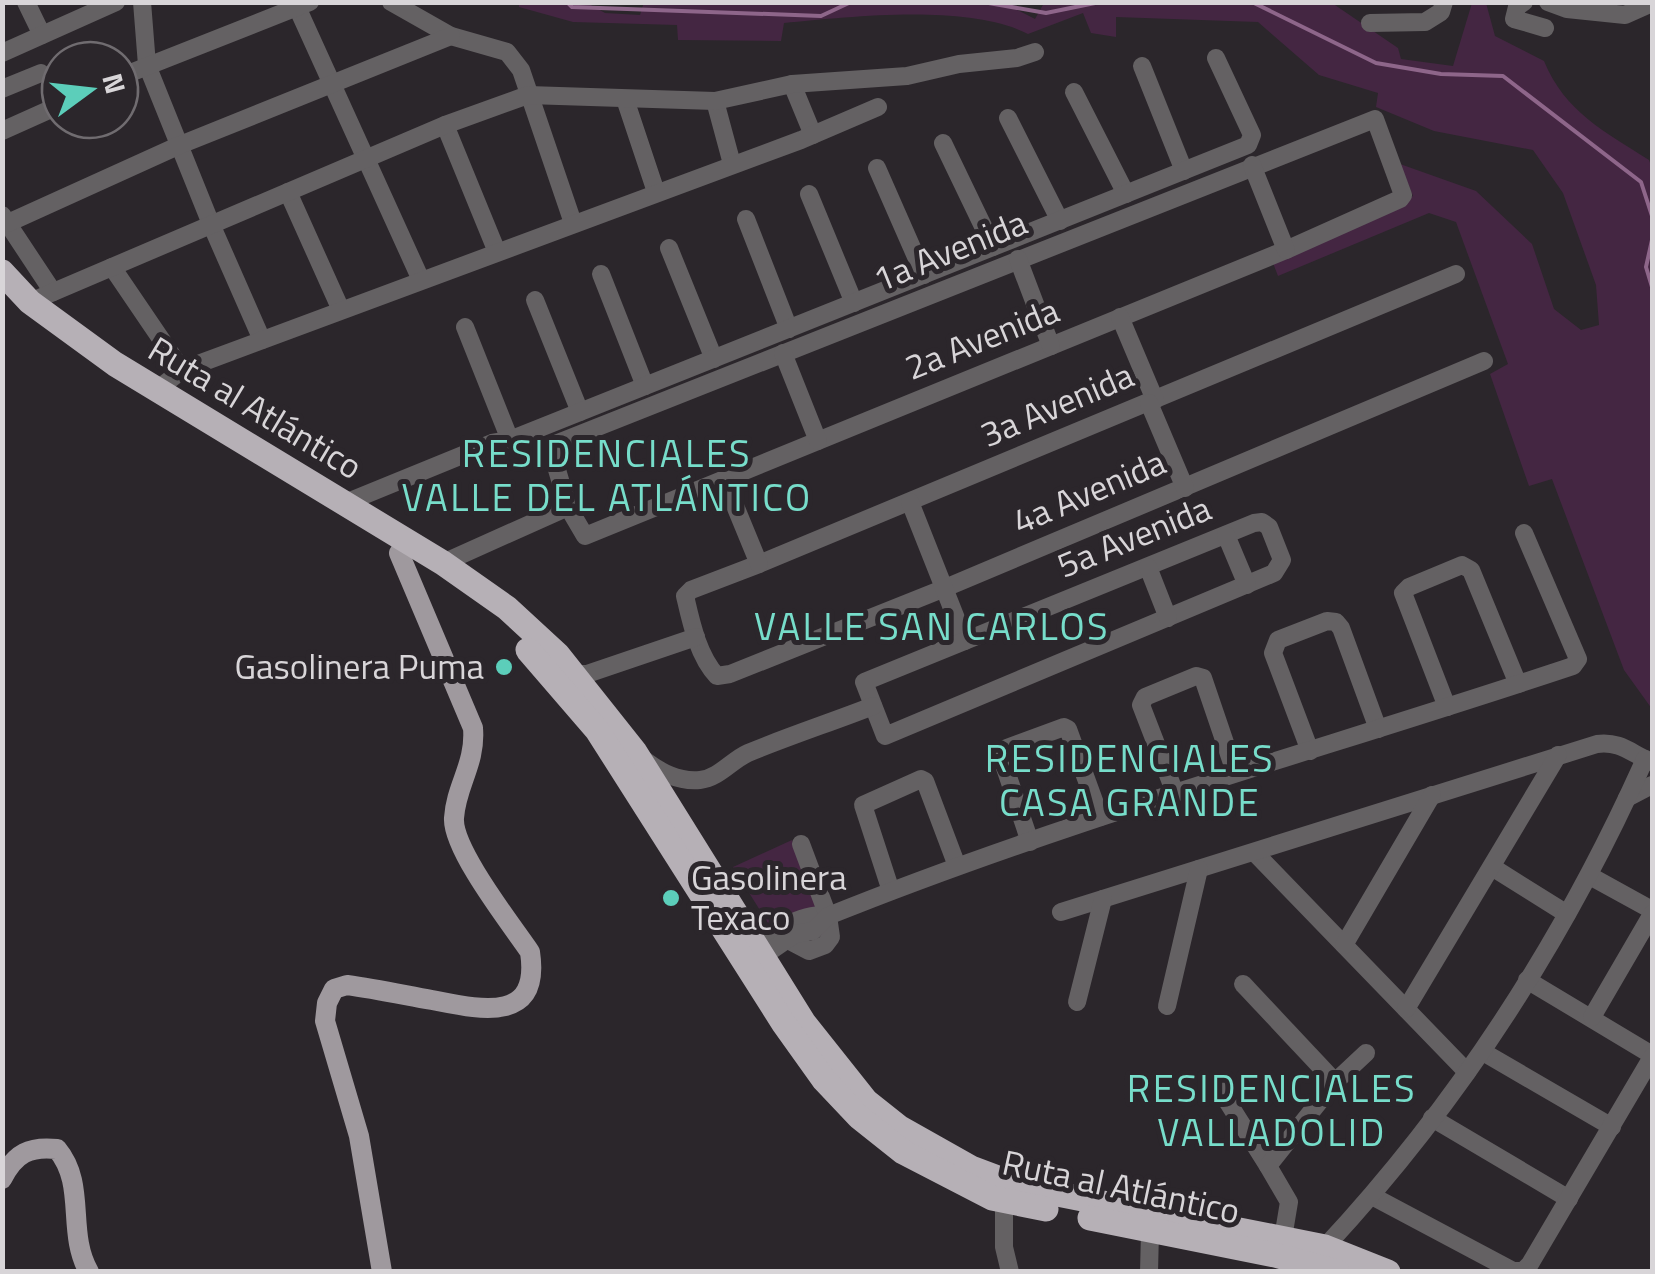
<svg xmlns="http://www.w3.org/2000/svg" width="1655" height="1274" font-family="'Titillium Web',sans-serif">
<rect width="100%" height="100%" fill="#2b262b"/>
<g fill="#442642">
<path d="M644,2h358l33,17 9,-16h288l66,45 3,11 52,7 19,-63h14l9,33 49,25c21,51 60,70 105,99l3,8v541l-28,-39 -72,-191 -23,7 -39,-112 18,-10 -52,-142 -27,-9 -151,63 -5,-13 140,-67 -13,-32 76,27 56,53 22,65 27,21 18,-5 -3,-40 -33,-92 -30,-43 -99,-19 -58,-24 2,-14 -59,-18 -61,-53 -142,-5v20l-25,-4 -8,-20 -55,21c-61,-31 -177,-17 -244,-11l-3,18 -103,-1 -1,-15 -104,-3 -54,-15v-4h68l18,10 35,2z"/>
<path d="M792,840l31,78 -52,10 -38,-61z"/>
</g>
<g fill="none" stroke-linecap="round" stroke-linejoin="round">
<g stroke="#8e668a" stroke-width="4">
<path d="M567,2l5,5 249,9 30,-14"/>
<path d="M983,2l63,11 54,-11"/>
<path d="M1247,2l7,1 122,60 65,11 62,2 138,106 11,34"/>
<path d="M1652,240l-6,27 6,20"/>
</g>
<g stroke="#646163" stroke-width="18">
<path d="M26,2l16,33"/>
<path d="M142,2l5,63 64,159 51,116"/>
<path d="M391,2l60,34 56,16 14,18 52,153"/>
<path d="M1524,2l-7,5 -3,12 31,9"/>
<path d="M1548,2l19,7 58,6 27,-12"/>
<path d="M297,7l124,273"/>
<path d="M1370,23l55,-1 16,-10 3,-10"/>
<path d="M2,53l114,-51"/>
<path d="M1142,66l42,105"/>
<path d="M120,77l190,-75"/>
<path d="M792,84l21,51"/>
<path d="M2,89l39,-16"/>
<path d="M1074,92l52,102"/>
<path d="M625,99l31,93"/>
<path d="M715,101l17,63"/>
<path d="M1008,118l52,103"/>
<path d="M1375,119l28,76 -3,4 -114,51 -701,286 -17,-29 -18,-61z"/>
<path d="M445,125l52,127"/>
<path d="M2,131l58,-26"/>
<path d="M943,143l50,104"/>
<path d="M1252,165l34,85"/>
<path d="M877,168l47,107"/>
<path d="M288,192l53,118"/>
<path d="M809,194l45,109"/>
<path d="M2,215l51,77"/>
<path d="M746,219l43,110"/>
<path d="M8,223l172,-78 271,-109"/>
<path d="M669,248l45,111"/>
<path d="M1018,259l33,87"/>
<path d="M112,267l70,103"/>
<path d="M601,274l44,112"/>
<path d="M1456,274l-697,290 -68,26 -6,6c6,26 13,60 32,80l13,-2 215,-86 539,-227"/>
<path d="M535,300l45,112"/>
<path d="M30,302l415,-177 83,-30 187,6 77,-17 115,-8 52,-12 58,-6 18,-6"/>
<path d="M1120,317l35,83"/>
<path d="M465,327l45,113"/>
<path d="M783,353l35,88"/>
<path d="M157,390l25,-20 619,-230 77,-33"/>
<path d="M1149,403l36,85"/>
<path d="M724,479l35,85"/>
<path d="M910,502l55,139"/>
<path d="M345,503l147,-60 18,-3 738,-295 4,-10 -36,-77"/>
<path d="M1262,522l7,5 13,33 -8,13 -389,163 -21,-54 390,-159z"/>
<path d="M1226,535l21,50"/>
<path d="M443,563l125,-56"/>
<path d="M1148,567l20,51"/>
<path d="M575,674h12l109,-37"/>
<path d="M1447,707l-44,-114 6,-6 53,-22 9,5 47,114"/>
<path d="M1310,751l-37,-98 5,-13 49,-19 9,1 5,6 37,101"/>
<path d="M643,759c17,13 35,23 57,21 19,-2 32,-20 48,-27 41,-17 84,-31 125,-47"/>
<path d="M1175,793l-34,-88 4,-8 51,-21 7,2 32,94"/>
<path d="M1627,798l25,-13"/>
<path d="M1030,842l-29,-86 6,-8 57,-21 4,2 32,88"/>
<path d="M1255,853l212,219"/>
<path d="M1492,867l75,47"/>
<path d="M1590,876l62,34"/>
<path d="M891,891l-28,-86 58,-26 4,2 32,85"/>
<path d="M1061,912l536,-168c25,-3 34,10 55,18"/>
<path d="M754,940c23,-9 51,-29 74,-24"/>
<path d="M788,940l21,11 16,-6 6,-8 -3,-21 -27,-72"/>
<path d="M1344,945l88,-150"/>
<path d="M763,956l32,-22 18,-3 15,-15c243,-98 496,-167 745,-250l5,-7 -54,-126"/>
<path d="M1527,980l125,75"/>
<path d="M1243,984l92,98"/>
<path d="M1077,1002l26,-103"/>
<path d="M1167,1006l32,-137"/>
<path d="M1406,1009l152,-254"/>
<path d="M1592,1017l60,-103"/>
<path d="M1483,1052l129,75"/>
<path d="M1217,1085l51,81"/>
<path d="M1432,1118l137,81"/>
<path d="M1372,1196l141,75h10l7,-7 122,-207"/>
<path d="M1004,1201v46l6,25"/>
<path d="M1283,1238l6,-36 -21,-36 67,-84 31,-29"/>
<path d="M1325,1247c133,-143 240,-309 320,-488"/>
<path d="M1149,1272l1,-40"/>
</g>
<g stroke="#9f999e" stroke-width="20">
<path d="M2,1179c13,-26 28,-33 55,-30 30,36 9,83 32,123"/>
<path d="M382,1272l-23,-136 -34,-115 2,-18 7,-14 13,-4c29,4 57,10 85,15 46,9 109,25 98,-48 -19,-28 -78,-103 -76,-134 2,-33 22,-54 19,-90l-74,-175"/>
</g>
<g stroke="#b6b0b6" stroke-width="25">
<path d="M2,272l28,30 85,62 328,199 64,45 51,47 77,97 169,271 62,78 34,27 71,40 51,19 303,60 63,25"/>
<path d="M528,650l69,80 187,294 40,56 35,37 44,35 89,46 54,11"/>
<path d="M1090,1218l185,37 62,17"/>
</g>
</g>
<g fill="#5cceba" stroke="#2b262b" stroke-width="4">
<circle cx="504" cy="667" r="10"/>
<circle cx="671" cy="898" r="10"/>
</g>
<g text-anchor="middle" stroke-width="10" stroke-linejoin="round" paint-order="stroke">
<g font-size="35" fill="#d8d5d8" stroke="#2b262b">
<text transform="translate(950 251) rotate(-22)" y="12">1a Avenida</text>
<text transform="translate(982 339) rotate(-22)" y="12">2a Avenida</text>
<text transform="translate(1057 405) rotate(-23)" y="12">3a Avenida</text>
<text transform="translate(255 408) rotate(31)" y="12">Ruta al Atlántico</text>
<text transform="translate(1089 492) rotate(-23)" y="12">4a Avenida</text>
<text transform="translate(1134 537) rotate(-22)" y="12">5a Avenida</text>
<text transform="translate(1121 1187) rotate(12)" y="12">Ruta al Atlántico</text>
</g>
<g font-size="35" fill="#d8d5d8" stroke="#2b262b" text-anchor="end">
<text x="484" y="679">Gasolinera Puma</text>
<text x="691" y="890" text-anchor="start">Gasolinera<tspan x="691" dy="40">Texaco</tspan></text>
</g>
<g font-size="38" letter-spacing="2.5" fill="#77ddca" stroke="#2b262b">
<text x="607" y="467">RESIDENCIALES<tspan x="607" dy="44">VALLE DEL ATLÁNTICO</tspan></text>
<text x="932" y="640">VALLE SAN CARLOS</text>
<text x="1130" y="772">RESIDENCIALES<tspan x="1130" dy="44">CASA GRANDE</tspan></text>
<text x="1272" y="1102">RESIDENCIALES<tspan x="1272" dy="44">VALLADOLID</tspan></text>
</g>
</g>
<rect width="1655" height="1274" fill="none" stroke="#d8d5d8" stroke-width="10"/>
<g transform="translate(90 90) rotate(75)"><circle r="48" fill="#2b262b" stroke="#706c70" stroke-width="2.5"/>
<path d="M0-8L18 38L0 25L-18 38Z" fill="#5cceba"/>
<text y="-15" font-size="28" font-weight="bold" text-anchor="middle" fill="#d8d5d8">N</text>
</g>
</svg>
